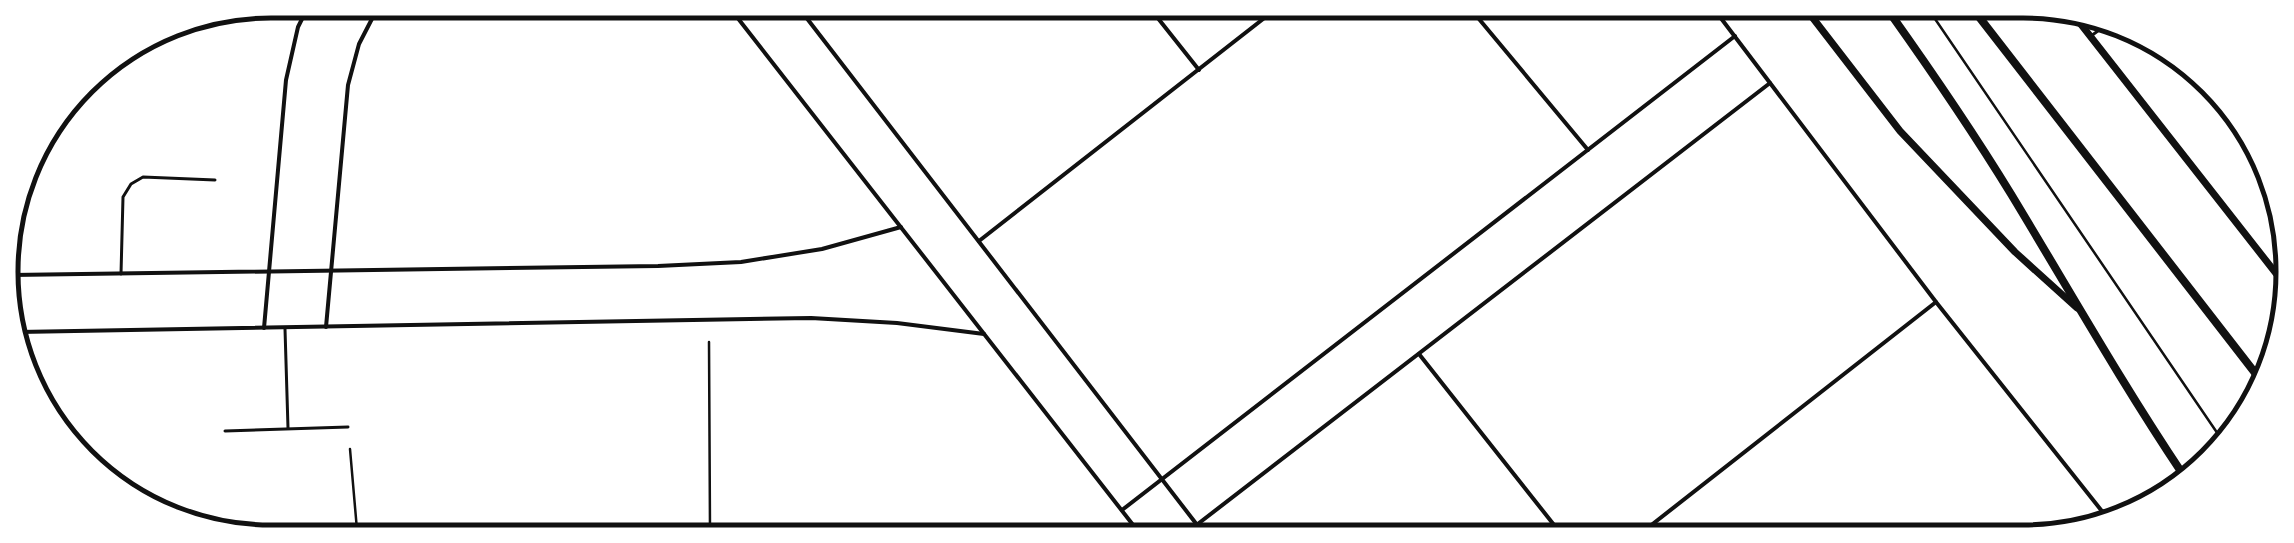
<svg xmlns="http://www.w3.org/2000/svg" width="2294" height="543" font-family="'Nunito Sans',sans-serif">
<rect width="100%" height="100%" fill="#fff"/>
<g fill="none" stroke-linecap="round" stroke-linejoin="round">
<g stroke="#111" stroke-width="2.5">
<path d="M1931,13l289,424"/>
<path d="M709,342l1,188"/>
<path d="M350,449l7,81"/>
</g>
<g stroke="#111" stroke-width="3">
<path d="M2091,36l15,-11"/>
<path d="M121,274l2,-77 8,-13 12,-7 72,3"/>
<path d="M285,329l3,99"/>
<path d="M225,431l123,-4"/>
</g>
<g stroke="#111" stroke-width="4">
<path d="M733,12l404,518"/>
<path d="M802,12l399,518"/>
<path d="M1153,12l46,58"/>
<path d="M1474,13l114,137"/>
<path d="M1717,13l219,289 169,213"/>
<path d="M979,241l293,-229"/>
<path d="M12,275l646,-9 83,-4 81,-13 79,-22"/>
<path d="M326,327l22,-242 11,-41 17,-33"/>
<path d="M264,328l22,-248 12,-53 8,-16"/>
<path d="M19,332l792,-14 86,5 87,11"/>
<path d="M1419,354l139,176"/>
<path d="M1122,510l613,-474"/>
<path d="M1190,530l580,-447"/>
<path d="M1645,530l291,-228"/>
</g>
<g stroke="#111" stroke-width="7">
<path d="M1809,13l91,118 115,121 62,56"/>
<path d="M2076,18l206,263"/>
</g>
<g stroke="#111" stroke-width="8">
<path d="M1890,13c42,59 83,119 121,181 57,94 110,188 171,279"/>
<path d="M1976,13l283,365"/>
</g>
</g>
<path d="M0 0H2294V543H0ZM271 18H2023A253 253 0 0 1 2276 271V272A253 253 0 0 1 2023 525H271A253 253 0 0 1 18 272V271A253 253 0 0 1 271 18Z" fill="#fff" fill-rule="evenodd"/>
<path fill="none" stroke="#111" stroke-width="5" d="M271 18H2023A253 253 0 0 1 2276 271V272A253 253 0 0 1 2023 525H271A253 253 0 0 1 18 272V271A253 253 0 0 1 271 18Z"/>
</svg>
